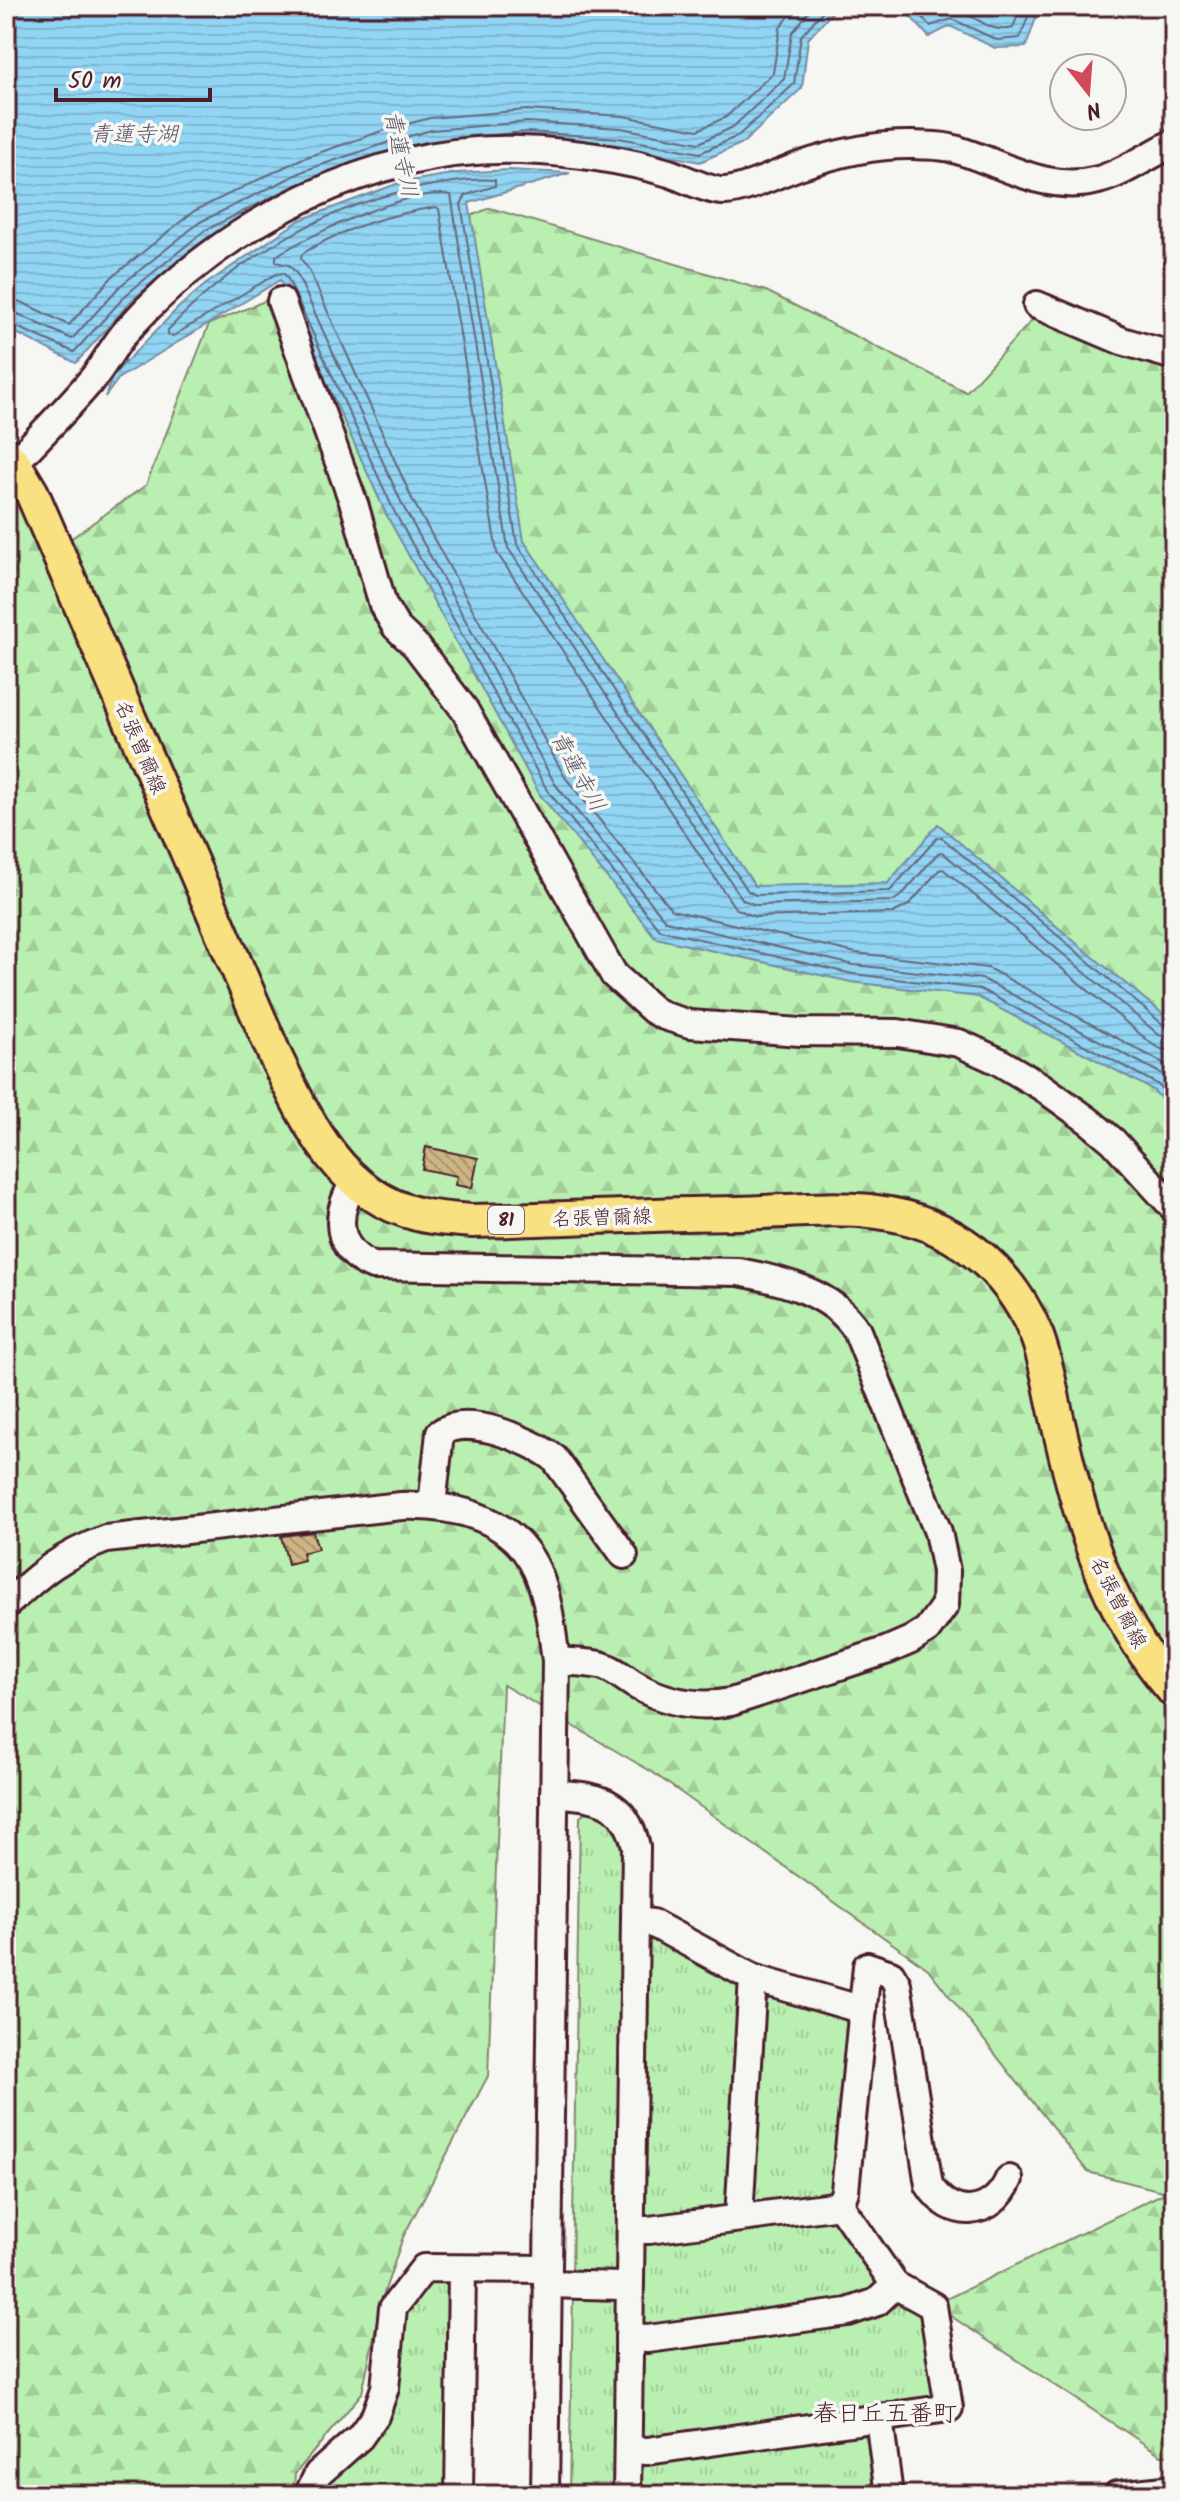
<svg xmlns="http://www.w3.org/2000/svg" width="1180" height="2501" font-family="Kalam,'Klee One',sans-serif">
<defs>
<pattern id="grass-tufts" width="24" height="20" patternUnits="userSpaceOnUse" patternTransform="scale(2)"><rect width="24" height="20" fill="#b9efb1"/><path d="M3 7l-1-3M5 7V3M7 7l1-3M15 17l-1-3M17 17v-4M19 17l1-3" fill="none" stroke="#a1cc98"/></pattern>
<pattern id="forest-firs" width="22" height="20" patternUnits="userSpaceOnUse" patternTransform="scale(2)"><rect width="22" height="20" fill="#b9efb1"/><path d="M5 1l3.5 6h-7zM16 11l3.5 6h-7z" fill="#a1cc98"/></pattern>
<pattern id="water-rules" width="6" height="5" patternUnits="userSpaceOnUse" patternTransform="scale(2)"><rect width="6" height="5" fill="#91d4f3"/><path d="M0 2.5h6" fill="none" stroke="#7fb6d0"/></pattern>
<pattern id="building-back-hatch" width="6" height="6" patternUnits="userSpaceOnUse" patternTransform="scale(2)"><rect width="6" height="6" fill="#cdb584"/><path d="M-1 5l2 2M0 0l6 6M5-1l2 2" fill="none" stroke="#a8936c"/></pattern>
</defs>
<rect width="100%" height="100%" fill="#f6f6f2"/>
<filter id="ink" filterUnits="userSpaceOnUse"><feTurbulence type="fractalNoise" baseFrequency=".0125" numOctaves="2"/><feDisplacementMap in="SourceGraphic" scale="16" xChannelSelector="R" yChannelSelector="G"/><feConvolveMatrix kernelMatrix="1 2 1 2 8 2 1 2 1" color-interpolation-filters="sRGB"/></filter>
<g filter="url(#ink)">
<g fill="url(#grass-tufts)" stroke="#82876e" stroke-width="2">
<path d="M589,1809c19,3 28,21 37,36l-5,433 -49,-1 8,-460z"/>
<path d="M657,1937l78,42 8,13 -13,208 -10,11 -70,10 -12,-9 6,-268z"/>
<path d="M773,1997l66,17 11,12 -15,161 -10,8 -64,11 -13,-9 13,-194z"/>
<path d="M828,2217l11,4 41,54 -4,15 -26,13 -197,26 -14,-9v-67l11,-13z"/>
<path d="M432,2279h9l12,12 -4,204h-128l5,-15 22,-20 60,-157z"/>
<path d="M573,2293h49l-3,202h-50z"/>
<path d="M891,2302l15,1 19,12 12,75 -11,14 -277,36 -10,-9 -2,-70 12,-11z"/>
<path d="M862,2433l10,9 8,53h-244v-22l9,-12z"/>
</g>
<path fill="url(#forest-firs)" stroke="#82876e" stroke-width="2" d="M490,208l276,83 200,101 68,-74 140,55v2081l-13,1 -227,-150 232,-113 -78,-20 -160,-203 -276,-197 -149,-87 -15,391 -85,161 -22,65 -19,91 -67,81 -2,21h-287v-2007l56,57 84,-60 63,-161z"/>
<g fill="url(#water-rules)" stroke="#758ca3" stroke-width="2">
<path d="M6,6h832l-30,33 -6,49 -59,55 -43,19 -81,-16 -92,-6 -214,46 -104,51 -77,63 -56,63 -70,-35z"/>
<path d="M901,6h139l-14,41 -31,1 -45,-22 -21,11z"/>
<path d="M508,170l62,3 -101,30 55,338 231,345 133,-3 50,-59 137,118 99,81v89l-21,-22 -175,-93 -127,-15 -195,-44 -116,-143 -154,-281 -106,-234 -161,98 -14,19 8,-22 66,-68 27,-23 94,-64 99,-37 58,-10z"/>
</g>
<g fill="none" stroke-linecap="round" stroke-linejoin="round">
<g stroke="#66677b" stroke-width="2">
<path d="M912,6l18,20 22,-7 45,21 23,-2 12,-32"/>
<path d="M925,6l8,8c39,-14 48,22 80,14l8,-22"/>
<path d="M467,137l60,-5 92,6 81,15 38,-17 56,-52 7,-48 26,-30"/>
<path d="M6,299l15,3 48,23 43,-48 82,-66 107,-52 84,-29 45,-12 97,-8 96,6 75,14 28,-13 47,-44 7,-45 17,-22"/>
<path d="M6,311l10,2 56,26 48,-53 80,-64 106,-52 83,-28 42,-12 96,-8 94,6 78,15 34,-16 51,-48 8,-46 21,-27"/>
<path d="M6,322l68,30 53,-58 77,-63 94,-47"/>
<path d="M1174,1029l-8,-2 -225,-190 -4,1 -47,53 -134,4 -8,-4 -231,-347 -56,-340 5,-9 29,-9v-6c-20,-2 -41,2 -61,5 -101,16 -196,71 -266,145v5l5,1 103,-62 7,-1 4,4 107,234 153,279 113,140 193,44 127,15 177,95 17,17"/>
<path d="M1174,1039l-15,-4 -217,-183 -4,1 -36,42 -9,6 -137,4 -13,-5 -235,-352 -57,-353c-39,-8 -141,39 -175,61v6l13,3 8,9 106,232 152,278 111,137 188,44 129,14 179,95 12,12"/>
<path d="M1174,1051l-13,-2 -9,-5 -209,-175 -4,1 -30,35 -16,8 -138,4 -20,-9 -238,-355 -58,-344 -3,-2c-45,7 -96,22 -134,47l-1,5 8,11 104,231 152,276 107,133 184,43 132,15 186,101"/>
</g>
</g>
<g fill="url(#building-back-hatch)" stroke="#4a1f2b" stroke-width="2">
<path d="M426,1147l52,11 -6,30 -17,-3 2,-9 -35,-7z"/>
<path d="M313,1532l5,17 -16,4 2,7 -16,4 -7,-28z"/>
</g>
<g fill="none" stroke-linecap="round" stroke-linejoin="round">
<g stroke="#4a1f2b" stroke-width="32">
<g id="minor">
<path d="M281,301l74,206 28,98 13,22 20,19 48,63 150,266 39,35 11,6 26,8 110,8 98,1 61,10 39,18 44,26 47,34 24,20 61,67"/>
<path d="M1037,305l85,36 52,15"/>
<path d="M14,463c27,-28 55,-56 80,-86 12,-15 21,-34 34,-48 96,-107 247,-184 393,-179 49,2 101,9 148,23 15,5 42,19 56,18 21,-1 54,-18 74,-25 35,-12 78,-22 116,-21 12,1 27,0 39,4 47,13 91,45 144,31 24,-6 53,-26 76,-37"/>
<path d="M354,1183c-20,31 -19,68 19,83l366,6c42,8 94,20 118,59l81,201 8,39 -1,34 -18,25 -16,10 -23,10 -157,52c-32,6 -64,0 -92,-15 -14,-7 -23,-18 -39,-22 -14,-3 -30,-3 -44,-4"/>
<path d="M432,1505l8,-72c27,-20 90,7 114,25l70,97"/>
<path d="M6,1605c35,-32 54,-49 100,-66l295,-33c53,-2 112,11 136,65 12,27 15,60 19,90l-11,834"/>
<path d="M554,1794c42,1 72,6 82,53l-9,648"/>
<path d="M635,1921l17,2 101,55 110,32"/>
<path d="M739,2218l14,-240"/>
<path d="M631,2230h18l191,-25"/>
<path d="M547,2284l74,2"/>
<path d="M629,2338l19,1 200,-27 29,-10 18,-17"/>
<path d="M879,2418l10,77"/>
<path d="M628,2450l19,1 302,-43 -16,-102 -38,-21 -55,-80 5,-14 22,-225 24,8 6,10 32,201c22,36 64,32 80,-6"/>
<path d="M308,2495l10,-21 42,-37 15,-21 10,-28 8,-80 31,-40 123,1"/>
<path d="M459,2495l3,-226"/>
<path d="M1117,2495l57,-6"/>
</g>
</g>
<g stroke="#4a1f2b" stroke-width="38">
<path id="major" d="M6,456l8,7 18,30 245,567c31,64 64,135 140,154 18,5 37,5 55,7 89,-2 177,-7 266,-8 45,-1 94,-7 139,-1 73,9 131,54 159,122 9,22 13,47 18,70 22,103 49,206 120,287"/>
</g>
<use href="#minor" stroke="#f6f6f2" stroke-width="26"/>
<use href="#major" stroke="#f9e181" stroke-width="32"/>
</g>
</g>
<g text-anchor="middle" stroke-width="7" stroke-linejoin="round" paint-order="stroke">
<rect fill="#f6f6f2" stroke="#7e6067" stroke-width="2" x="488" y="1206" width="36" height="28" rx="6"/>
<g font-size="18" font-weight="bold" fill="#4a1f2b">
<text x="506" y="1226">81</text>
</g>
<g font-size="20" fill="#4a1f2b" stroke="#f6f6f2">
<text transform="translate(141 747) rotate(67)" y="7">名張曽爾線</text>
<text transform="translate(602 1217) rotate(-2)" y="7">名張曽爾線</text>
<text transform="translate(1119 1602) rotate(63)" y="7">名張曽爾線</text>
</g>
<g font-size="22" font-style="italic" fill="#5f5567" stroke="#f6f6f2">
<text x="134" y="141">青蓮寺湖</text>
<text transform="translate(402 154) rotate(78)" y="8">青蓮寺川</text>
<text transform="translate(579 771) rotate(61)" y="8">青蓮寺川</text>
</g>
<g font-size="24" fill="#4a1f2b" stroke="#f6f6f2">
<text x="885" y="2421">春日丘五番町</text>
</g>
</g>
<rect width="1180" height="2501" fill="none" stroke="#f6f6f2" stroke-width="32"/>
<rect x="16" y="16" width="1148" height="2469" fill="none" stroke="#4a1f2b" stroke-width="3" filter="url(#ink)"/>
<g transform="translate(1088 92) rotate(163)"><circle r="38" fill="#f6f6f2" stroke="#b1a0a2" stroke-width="2"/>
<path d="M0-6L14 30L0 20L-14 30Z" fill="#d1495b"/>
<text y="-12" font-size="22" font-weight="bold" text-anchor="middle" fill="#4a1f2b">N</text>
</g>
<path d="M56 88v12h154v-12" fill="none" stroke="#4a1f2b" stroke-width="4"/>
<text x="68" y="88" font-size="24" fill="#4a1f2b" stroke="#f6f6f2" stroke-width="6" paint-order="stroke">50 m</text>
</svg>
